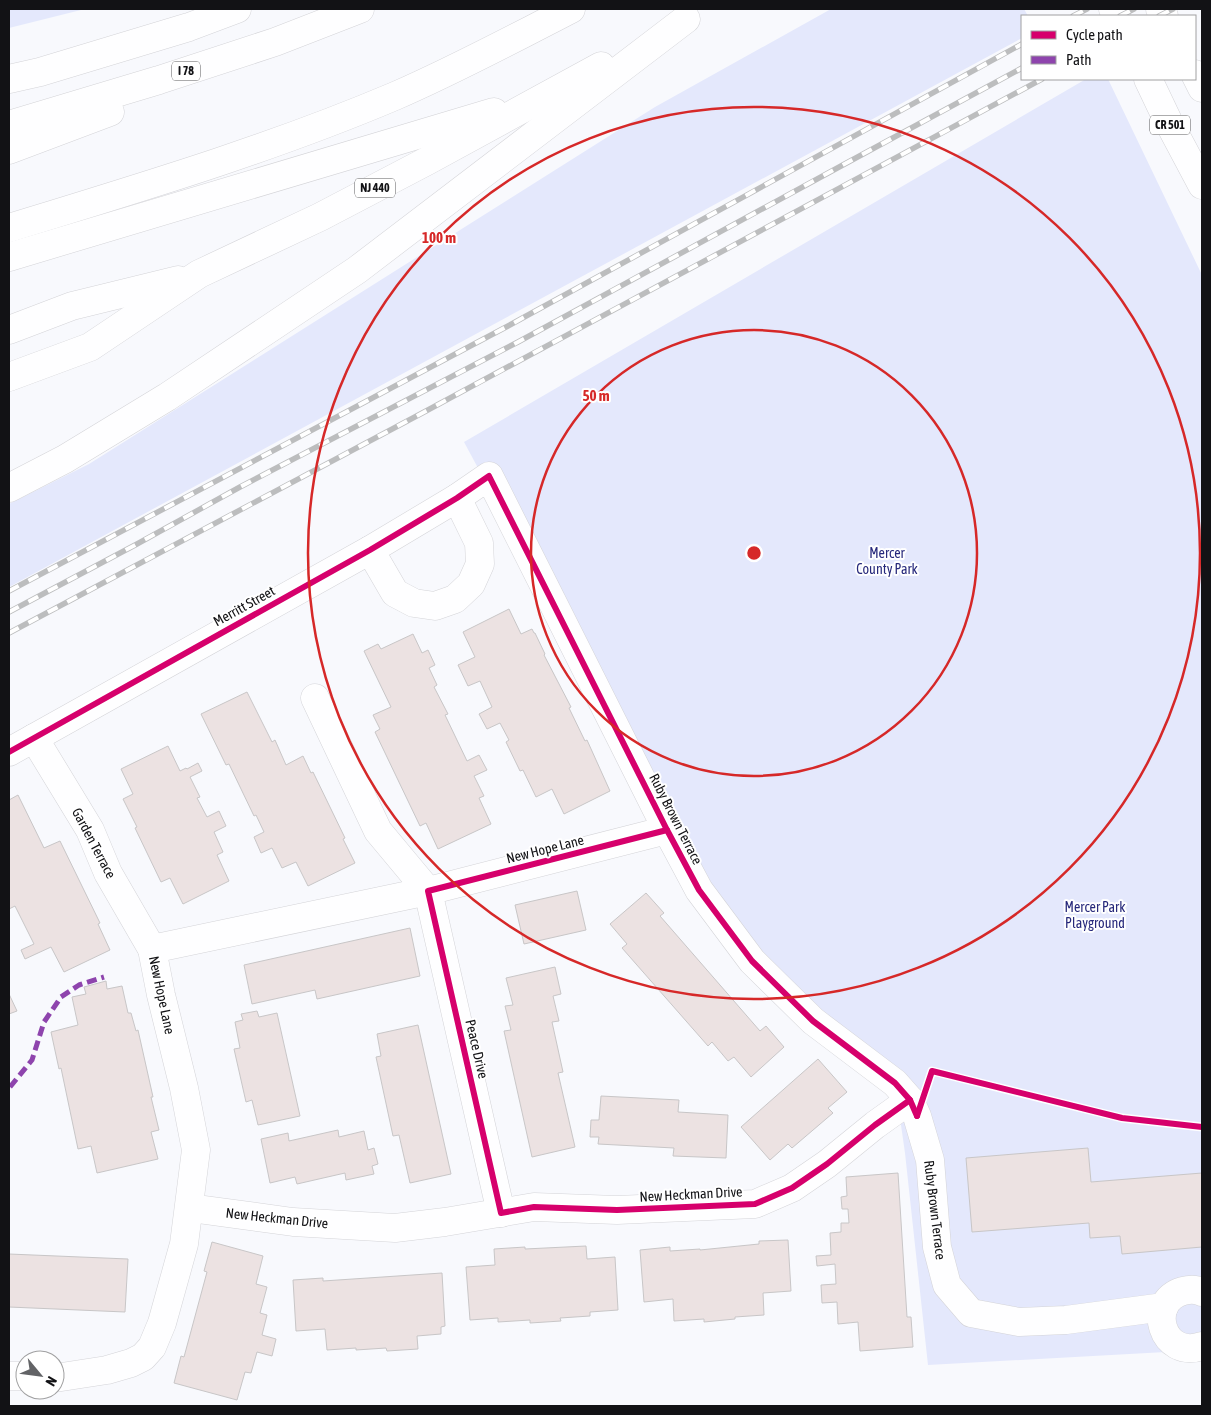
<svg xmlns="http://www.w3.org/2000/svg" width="1211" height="1415" font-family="'Asap Condensed',sans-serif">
<rect width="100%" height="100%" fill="#f8f9fd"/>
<g fill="#e4e8fc">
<path d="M9,9h76l-76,19z"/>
<path d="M831,9h193l4,7h-6v22l-1013,549v-83l80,-40 566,-357z"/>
<path d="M1086,79h22l94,196v1075l-274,15 -23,-212 -10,-70 -164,-145 -267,-496z"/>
</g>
<g fill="#ece2e2" stroke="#c8c6c7">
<path d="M509,609l12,25 11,-5 2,4h1l10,21 -1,1 27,52 -2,1 16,33 2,-1 23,51 -46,23 -12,-25 -16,8 -13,-27 -3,1 -14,-29 3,-2 -9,-17 -13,6 -8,-15 13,-7 -12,-26 -12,5 -10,-21 17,-8 -12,-25z"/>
<path d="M413,634l9,19 6,-3 7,15 -6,3 8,17 -3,2 14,27 -3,1 22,46 12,-6 8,15 -13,6 10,20 -5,2 12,26 -53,25 -12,-26 -6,3 -45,-94 5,-3 -7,-14 18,-8 -27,-56 14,-7 3,5z"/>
<path d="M247,692l25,50 3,-2 11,25 17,-9 8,17 2,-1 32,66 -2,1 12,24 -47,23 -12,-24 -14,6 -10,-20 -11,5 -7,-16 10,-5 -8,-17 -2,1 -25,-52 -3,1 -25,-51z"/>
<path d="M168,746l12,25 6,-3 1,1 11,-6 4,8 -12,6 10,20 -3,1 10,19 12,-6 7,15 -12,6 9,20 -6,3 12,26 -46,23 -13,-26 -9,4 -26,-54 2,-1 -14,-28 10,-5 -12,-25z"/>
<path d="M18,795l26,53 16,-7 40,82 -2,1 12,26 -46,22 -13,-25 -26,12 -4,-9 13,-6 -19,-38 -6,3v-109z"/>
<path d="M577,891l9,39 -62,14 -9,-39z"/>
<path d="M646,893l18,20 -4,3 100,115 6,-5 18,21 -33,30 -17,-20 -6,4 -16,-19 -4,4 -86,-98 5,-4 -17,-20z"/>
<path d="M410,928l10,48 -103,23 -2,-9 -63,14 -8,-39z"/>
<path d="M555,967l6,27 -8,2 6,25 -7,1 11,50 -5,1 17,74 -43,10 -28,-126 7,-1 -6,-24 8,-1 -7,-27z"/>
<path d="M106,981l1,8 15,-3 6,27h3l5,18 2,-1 15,67h-2l8,33 -8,2 7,27 -61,14 -6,-27 -13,3 -17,-81 -2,1 -8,-37 27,-7 -6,-28 14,-3 -2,-7z"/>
<path d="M9,994l8,17 -8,3z"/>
<path d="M257,1011l2,6 18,-4 23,103 -42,9 -6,-25 -6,2 -12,-53 6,-1 -5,-26 8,-2 -2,-6z"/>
<path d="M418,1025l33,149 -41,9 -11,-48 -6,1 -17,-79 5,-1 -4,-22z"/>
<path d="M818,1059l29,33 -19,16 5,5 -41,35 -4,-4 -18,16 -29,-33z"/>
<path d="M601,1096l78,4 -1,12 50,3 -2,43 -53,-2 1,-8 -76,-4 1,-7h-9l1,-17h8z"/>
<path d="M338,1130l1,7 25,-6 4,19 6,-2 4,16 -6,2 2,8 -28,6 -1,-7 -48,11 -2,-7 -25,6 -9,-44 27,-6 1,8z"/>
<path d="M1088,1148l3,34 111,-9v74l-80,7 -2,-18 -30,2 -1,-15 -117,9 -6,-74z"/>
<path d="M898,1173l9,144h4l2,30 -53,4 -2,-29 -20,2 -1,-22 -15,1 -1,-18 15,-1 -1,-20 -18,2 -1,-10 15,-1 -1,-22 11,-1v-9h8l-1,-14h-6l-1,-12 6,-1 -1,-19z"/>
<path d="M788,1240l3,51 -28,2 1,22 -29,2v2l-31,3v-3l-30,2 -1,-22 -29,3 -4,-52 30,-3v4l30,-2v1l59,-6v-3z"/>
<path d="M212,1242l51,14 -7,28 11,3 -7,26 7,2 -5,20 14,4 -4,17 -15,-4 -6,21 -6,-1 -8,28 -63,-17 7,-27 3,1 23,-85 -3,-1z"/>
<path d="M586,1246l1,13 28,-2 3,53 -28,2v4l-30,2 1,3 -31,2v-3l-32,2v-4l-28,2 -4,-53 29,-2 -1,-16 31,-2v2z"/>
<path d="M9,1254l119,5 -3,53 -116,-5z"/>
<path d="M442,1273l3,53 -4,1v7l-24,2 1,13 -31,2 -1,-3 -30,2v-2l-29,2 -2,-21 -29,2 -3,-51 30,-2v3z"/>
</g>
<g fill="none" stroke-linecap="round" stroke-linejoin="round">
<g stroke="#d4d4d8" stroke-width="29">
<g id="street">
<path d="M370,550l25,43 19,10 21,3 20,-7 16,-15 9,-20 -1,-21 -22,-45"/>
<path d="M315,698l63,133 50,60 73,322"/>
<path d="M34,738l56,92 18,43 44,76 9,46 23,93 12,62 -12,94 -22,79 -10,24 -9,10 -12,6 -24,7 -52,8"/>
<path d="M9,752l361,-202 87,-52 32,-22 178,354 32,60 53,71 61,60 82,62 15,17 7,16 13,44 7,87 10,38 24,28 48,9 47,-2 98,-13"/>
<path d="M152,949l276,-58 239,-61"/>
<path d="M190,1208l103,14 102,6 50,-6 89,-15 83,3 138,-6 37,-16 35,-24 48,-39 35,-25"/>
<path d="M1202,1292c-6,-3 -12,-3 -19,-1 -38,11 -21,69 19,55"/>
<path d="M9,1376h16"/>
</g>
</g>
<g stroke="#d4d4d8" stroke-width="29">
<g id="primary">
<path d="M1113,9l3,7"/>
<path d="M1160,9l4,7"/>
<path d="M1195,74l7,14"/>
<path d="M1148,79l20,42 34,64"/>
</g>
</g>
<g stroke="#d4d4d8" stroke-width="29">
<g id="highway">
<path d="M9,79l31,-7 149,-45 48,-18"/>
<path d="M9,125l150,-45 116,-38 85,-33"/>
<path d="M9,150l101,-38"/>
<path d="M9,228c130,-40 261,-79 386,-132 60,-26 118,-57 176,-87"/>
<path d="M9,257l485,-145"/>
<path d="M9,330l63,-24 106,-26"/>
<path d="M9,377l81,-30 109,-73 121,-57 107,-56 174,-95"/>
<path d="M9,488l56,-29 102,-62 190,-127 329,-251"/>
</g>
</g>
<use href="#street" stroke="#fefeff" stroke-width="28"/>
<use href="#primary" stroke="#fefeff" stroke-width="28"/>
<use href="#highway" stroke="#fefeff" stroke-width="28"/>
<g stroke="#bcbdbe" stroke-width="5.5">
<g id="rail">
<path d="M1073,16l14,-7"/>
<path d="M1120,16l14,-7"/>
<path d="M1159,16l14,-7"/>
<path d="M9,591l499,-265 514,-282"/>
<path d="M9,612l128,-68 103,-57 278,-145 323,-176 181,-98"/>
<path d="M9,633l417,-222 616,-332"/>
</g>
</g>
<use href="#rail" stroke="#fff" stroke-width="4" stroke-dasharray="11" stroke-linecap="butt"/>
<path stroke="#8e44ad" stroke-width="5" stroke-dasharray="10 5" stroke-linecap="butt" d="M10,1087l22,-27 12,-38 17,-25 18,-12 25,-8"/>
<g stroke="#fff" stroke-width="9">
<g id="cycleway">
<path d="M9,752l361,-202 87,-52 32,-22 178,354 32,60 53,71 61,60 82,62 15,17 7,16"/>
<path d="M667,830l-239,61 73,322 33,-6 83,3 138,-6 37,-16 35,-24 48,-39 35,-25"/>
<path d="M917,1116l15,-45 190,47 80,9"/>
</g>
</g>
<use href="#cycleway" stroke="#d6006c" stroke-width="6"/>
</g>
<g fill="none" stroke="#d62828" stroke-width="2.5">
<circle cx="754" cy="553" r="223"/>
<circle cx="754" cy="553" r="446"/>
</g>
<g text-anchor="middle" stroke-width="4" stroke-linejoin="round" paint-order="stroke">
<g fill="#fff" stroke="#59595b" stroke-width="1">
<rect x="172" y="61.5" width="28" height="19" rx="4"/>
<rect x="1150" y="115.5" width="40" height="19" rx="4"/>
<rect x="355" y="178.5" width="40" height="19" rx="4"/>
</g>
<g font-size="12" font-weight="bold" fill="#121215">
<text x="186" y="75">I 78</text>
<text x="1170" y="129">CR 501</text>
<text x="375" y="192">NJ 440</text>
</g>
<g font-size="14" fill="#26287b" stroke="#fff">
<text x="887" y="558">Mercer<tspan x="887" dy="16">County Park</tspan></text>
<text x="1095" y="912">Mercer Park<tspan x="1095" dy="16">Playground</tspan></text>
</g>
<g font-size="14" fill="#121215" stroke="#fff">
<text transform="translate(244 606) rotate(-29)" y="5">Merritt Street</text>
<text transform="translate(676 819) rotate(63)" y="5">Ruby Brown Terrace</text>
<text transform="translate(94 843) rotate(62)" y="5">Garden Terrace</text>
<text transform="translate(545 849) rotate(-14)" y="5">New Hope Lane</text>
<text transform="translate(162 995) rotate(78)" y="5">New Hope Lane</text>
<text transform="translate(477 1049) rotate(77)" y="5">Peace Drive</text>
<text transform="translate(691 1194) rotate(-3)" y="5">New Heckman Drive</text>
<text transform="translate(935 1210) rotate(83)" y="5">Ruby Brown Terrace</text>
<text transform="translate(277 1218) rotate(6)" y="5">New Heckman Drive</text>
</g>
</g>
<circle cx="754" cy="553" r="8" fill="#d62828" stroke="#fff" stroke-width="2.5"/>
<g font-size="15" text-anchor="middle" font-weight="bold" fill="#d62828" stroke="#fff" stroke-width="4" stroke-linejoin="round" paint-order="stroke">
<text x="439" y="243">100 m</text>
<text x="596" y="401">50 m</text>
</g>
<rect width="1211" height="1415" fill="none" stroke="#121215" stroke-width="20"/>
<rect x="1021" y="15" width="175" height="65" fill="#ffffff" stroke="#a0a0a1"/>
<rect x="1031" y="31" width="25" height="8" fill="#d6006c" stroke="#a0a0a1"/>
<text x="1066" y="40" font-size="15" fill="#121215">Cycle path</text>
<rect x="1031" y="56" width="25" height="8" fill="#8e44ad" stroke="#a0a0a1"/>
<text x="1066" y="65" font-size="15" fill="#121215">Path</text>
<g transform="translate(40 1375) rotate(119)"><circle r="24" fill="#ffffff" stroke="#a0a0a1"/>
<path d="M0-4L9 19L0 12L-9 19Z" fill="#626366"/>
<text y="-8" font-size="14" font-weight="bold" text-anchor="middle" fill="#121215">N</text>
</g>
</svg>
